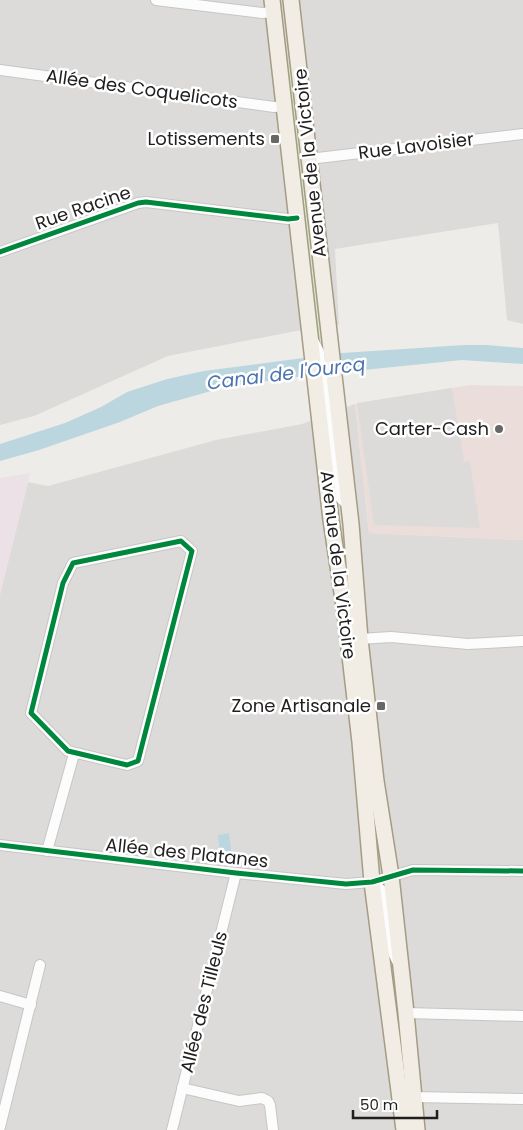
<svg xmlns="http://www.w3.org/2000/svg" width="523" height="1130" font-family="Poppins,sans-serif">
<rect width="100%" height="100%" fill="#eeece8"/>
<g fill="#dddbd9">
<path d="M0,0h523v324l-16,-4 -9,-97 -163,26 4,76 -43,6 -128,25 -134,60 -34,9z"/>
<path d="M355,404l14,129 154,7v590h-523v-536l28,-112 20,4 168,-46 86,-16z"/>
</g>
<path fill="#ebdeda" d="M469,385l54,1v154l-154,-7 -14,-129z"/>
<path fill="#ebe1e6" d="M30,473l-2,9 -28,112v-116z"/>
<path fill="#dcdbd9" d="M452,388l12,73 6,1 10,66 -106,-3 -17,-122z"/>
<path fill="#d7ebc7" d="M293,63l49,428 -39,-264 -18,-163z"/>
<g fill="#bcd6e0">
<path d="M464,345h23l36,3v16l-61,-4 -157,16 -76,10 -71,20 -38,16 -81,28 -39,11v-17l65,-21 36,-16 26,-15 40,-13 37,-8 138,-18z"/>
<path d="M229,833l3,23 -12,1 -2,-22z"/>
</g>
<g fill="none" stroke-linecap="round" stroke-linejoin="round">
<g stroke="#c6c6c4" stroke-width="12">
<g id="minor">
<path d="M156,0l106,13 11,-1"/>
<path d="M0,70l274,37 10,-1"/>
<path d="M309,159l214,-25"/>
<path d="M0,252l138,-49 8,-1 142,17 9,-1"/>
<path d="M314,342l5,10 18,143 12,11"/>
<path d="M181,541l11,10 -54,210 -11,4 -59,-14 -37,-38 32,-130 10,-20z"/>
<path d="M360,639l31,-2 77,7 55,-3"/>
<path d="M0,845l236,28 110,11 26,-2 41,-12 110,1"/>
<path d="M47,851l27,-97"/>
<path d="M372,882l13,11 7,58 6,12"/>
<path d="M0,996l31,9"/>
<path d="M406,1013l117,3"/>
<path d="M182,1088l57,13 23,-3 6,3 2,4 3,25"/>
<path d="M413,1097l110,2"/>
<path d="M0,1127l40,-162"/>
<path d="M172,1130l64,-257"/>
</g>
</g>
<g stroke="#a49c84" stroke-width="18">
<g id="primary">
<path d="M272,0l59,520 14,93 15,129 12,140 32,248"/>
<path d="M291,0l60,524 9,115 16,142 15,95 15,137 11,117"/>
</g>
</g>
<use href="#minor" stroke="#fcfcfc" stroke-width="10"/>
<use href="#primary" stroke="#f1ede5" stroke-width="15"/>
<g stroke="#fff" stroke-width="8">
<g id="cycleway">
<path d="M0,252l138,-49 8,-1 142,17 9,-1"/>
<path d="M181,541l11,10 -54,210 -11,4 -59,-14 -37,-38 32,-130 10,-20z"/>
<path d="M0,845l236,28 110,11 26,-2 41,-12 110,1"/>
</g>
</g>
<use href="#cycleway" stroke="#00873e" stroke-width="5"/>
</g>
<g fill="#676765" stroke="#fff" stroke-width="2">
<rect x="270" y="134" width="10" height="10" rx="2.5"/>
<circle cx="499" cy="429" r="5"/>
<rect x="376" y="701" width="10" height="10" rx="2.5"/>
</g>
<g text-anchor="middle" stroke-width="5" stroke-linejoin="round" paint-order="stroke">
<g font-size="18" fill="#1f1f1f" stroke="#fff">
<text transform="translate(142 89) rotate(8)" y="6">Allée des Coquelicots</text>
<text transform="translate(416 146) rotate(-7)" y="6">Rue Lavoisier</text>
<text transform="translate(310 163) rotate(-96)" y="6">Avenue de la Victoire</text>
<text transform="translate(83 208) rotate(-19)" y="6">Rue Racine</text>
<text transform="translate(338 565) rotate(83)" y="6">Avenue de la Victoire</text>
<text transform="translate(187 853) rotate(6)" y="6">Allée des Platanes</text>
<text transform="translate(204 1002) rotate(-76)" y="6">Allée des Tilleuls</text>
</g>
<g font-size="18" fill="#1f1f1f" stroke="#fff" text-anchor="end">
<text x="265" y="145">Lotissements</text>
<text x="489" y="435">Carter-Cash</text>
<text x="371" y="712">Zone Artisanale</text>
</g>
<g font-size="19" font-style="italic" fill="#4c74af" stroke="#fff">
<text transform="translate(286 373) rotate(-7)" y="7">Canal de l'Ourcq</text>
</g>
</g>
<path d="M353 1110v8h84v-8" fill="none" stroke="#1f1f1f" stroke-width="2.5"/>
<text x="360" y="1110" font-size="15" fill="#1f1f1f" stroke="#ffffff" stroke-width="4" paint-order="stroke">50 m</text>
</svg>
